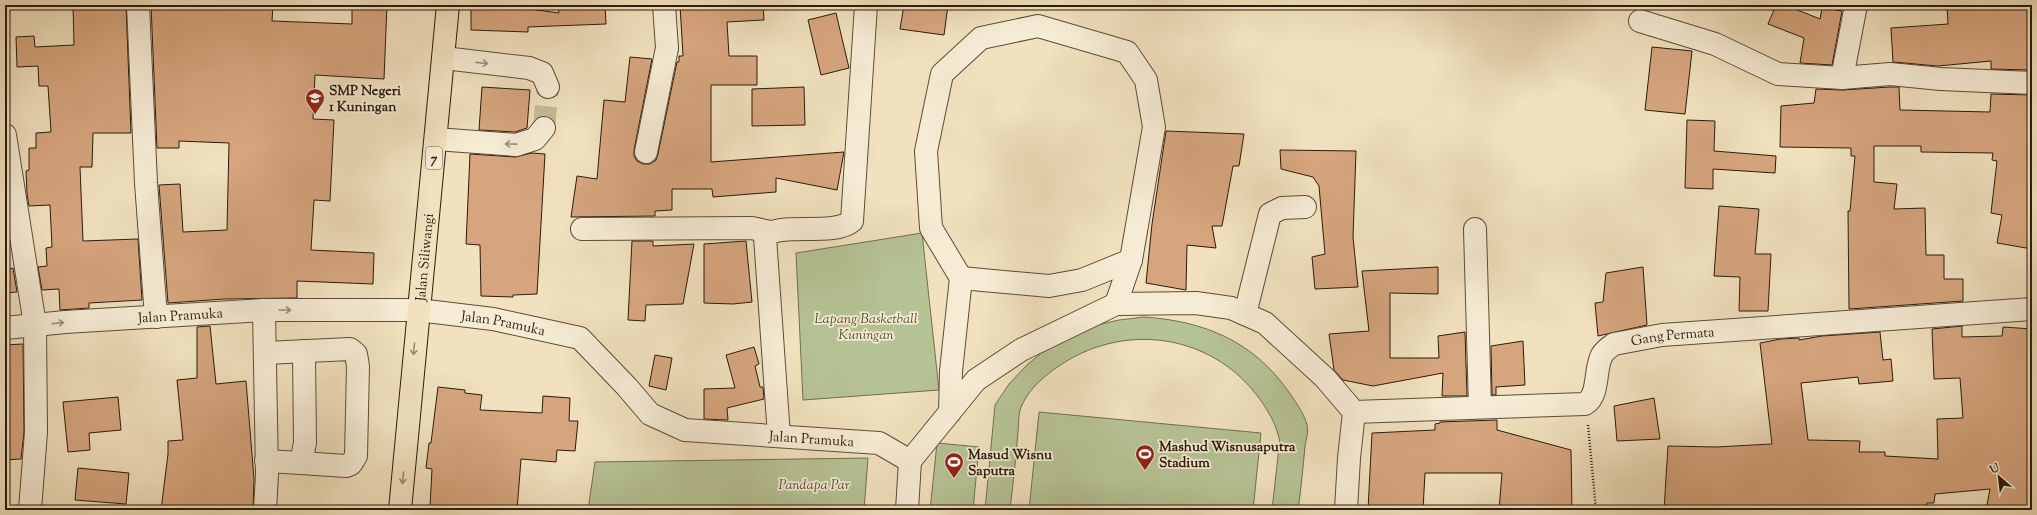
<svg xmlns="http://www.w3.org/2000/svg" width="2037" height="515" font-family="'Sorts Mill Goudy',serif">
<rect width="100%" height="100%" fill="#f1e1be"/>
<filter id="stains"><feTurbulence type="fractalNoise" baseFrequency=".005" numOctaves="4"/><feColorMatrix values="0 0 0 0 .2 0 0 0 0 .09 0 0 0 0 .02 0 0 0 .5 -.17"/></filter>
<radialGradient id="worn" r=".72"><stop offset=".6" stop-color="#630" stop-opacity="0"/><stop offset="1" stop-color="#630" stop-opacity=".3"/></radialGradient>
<g fill="#b6c395" stroke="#706f50">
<path d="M922,233l17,157 -136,10 -7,-147z"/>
<path d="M1144,317c60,4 109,24 144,74 7,10 16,22 19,34 2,6 -1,15 -2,21 -2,22 -4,43 -7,64h-26c2,-18 4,-36 6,-54 0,-6 3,-13 1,-18 -4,-18 -16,-36 -28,-50 -49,-56 -131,-64 -192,-22 -14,9 -30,23 -37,39 -4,7 -3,19 -4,27 -2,26 -5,52 -8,78h-25l10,-105 14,-21 18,-19 20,-17 46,-22 26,-6z"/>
<path d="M1039,412l222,21 -8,77h-224z"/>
<path d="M937,443l42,4 -6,63h-43z"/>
<path d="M868,458l-4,52h-276l7,-48z"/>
</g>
<g fill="#d6a57e" stroke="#2b1b0c">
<path d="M73,5h53l5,128h-38l-1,34h-12l3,74 55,-2 4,61 -53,3v5l-29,2 -1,-21 -17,1 -4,-23 9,-1 -1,-18 6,-1 -2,-42 -21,1 -2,-12 -1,-23 3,-1v-22h7v-15l15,-1 -3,-46h-9l-1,-20 -21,1 -1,-30 18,-1 1,11 39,-2z"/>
<path d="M151,5h122l-1,16 80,3v-19h35l-3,74 -69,-4 -2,44 21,1 -4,81 -16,-1 -3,50 63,3 -1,31 -76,-3v17l-73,1 -56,4 -9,-118 21,-1 3,48 44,-2 2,-87 -50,-2v7h-22z"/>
<path d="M471,5h29l59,8 -1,-8h47l1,19 -78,3v5l-57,-2z"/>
<path d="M680,5h83l1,15 -37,2 2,34h28v29h-46v77l133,-10 -7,38 -61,-12v14l-63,5 -1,-8h-40v21l-17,1v5l-84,1 6,-41 20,3 7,-79 21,2 5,-45 22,2 -18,91v6l3,5 6,3h7l6,-4 2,-6 19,-92h2v-6h4z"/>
<path d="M904,5h44l-4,30 -44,-6z"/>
<path d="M1776,5h9l35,14 2,-11 20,3 -10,54 -32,-2 4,-25 -36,-14z"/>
<path d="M1947,5h85v65l-41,-1v-8l-53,5 -45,-4 -2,-34 57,-4z"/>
<path d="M836,13l13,55 -28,7 -13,-55z"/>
<path d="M1652,47l40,4 -7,63 -40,-4z"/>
<path d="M482,87l48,3 -3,38 -12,4 -36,-2z"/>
<path d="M804,87l1,38 -53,1v-37z"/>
<path d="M1890,87h9l1,23 90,2 1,-18 41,1v154l-35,-6 5,-28 -11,-2 6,-52 -5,-1 1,-7 -72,-1v-6h-47v36l23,2 -3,25 31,-1 1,47h18v24h19v22l-114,8 -1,-98h2l5,-55h-4v-8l-71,-1 1,-41 33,-3 2,-14 27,1z"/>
<path d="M1687,120l28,1 -1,30 62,5 -1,17 -62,-4v20l-28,-1z"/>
<path d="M1166,131l78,3 -5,32h-6l-11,60h-10l4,22 -29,-3 -1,45 -40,-7 6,-59z"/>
<path d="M1280,150l76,1 -3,86 5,50 -43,2 -3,-32 13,-3 -6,-68 -6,-9 -32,-8z"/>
<path d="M532,153l13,1 -8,140 -24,1v2l-32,-1 -1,-51 -14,-1 4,-90 45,3z"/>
<path d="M1719,206l40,3 -4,45h16l-3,57h-29l1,-34 -26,-1z"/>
<path d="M632,241h21v5l41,-2 -11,60 -37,1 -1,16 -17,-1z"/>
<path d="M746,241l6,61 -19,2 -29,-1v-59z"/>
<path d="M1438,267v27l-48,-1v65h49l-1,-22 27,-4 2,64h-25l1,-23 -70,13 -30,-6 -9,-10 -5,-36 40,-3 -7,-60z"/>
<path d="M1643,267l4,58 -49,11 -3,-33 8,-1 3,-29z"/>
<path d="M13,268l4,24 -12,1v-23z"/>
<path d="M210,326l6,58 30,-3 8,98 -1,31h-92l7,-56v-13l15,-1 -6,-60 20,-2v-51z"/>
<path d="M1962,326v11l40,-1 1,-9 29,2v181h-46l4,-21 -55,5 -1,9h-7l-1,7h-262l4,-64 48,1 56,-3 -12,-101 21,-4 18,-1v2l23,-4 58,-4 3,28 8,-1 2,22 -34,3 -1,-7 -57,6 7,57 52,1 -1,11h26v4l53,3 -1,-40 26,-1 -3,-40 -26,1 -2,-50z"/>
<path d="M1523,341l2,44 -29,2v8h-4l-1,-49z"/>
<path d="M23,344l1,88 -3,27 -16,1v-115z"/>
<path d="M754,347l5,17 -4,2 5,21h3l1,12 -37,9 1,12 -24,-1v-30l31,-1 -9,-33z"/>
<path d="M655,355l17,3 -6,32 -17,-4z"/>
<path d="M438,387l27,3v3l17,2 -2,15 62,3 1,-17 27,2 -1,23h9l-3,30 -18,-1 -1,12 -35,-3 -4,51h-47l1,-2 -41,-2 2,-37 -6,-1 3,-25h2z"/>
<path d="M118,397l3,33 -32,3 1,17 -22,2 -5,-50z"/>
<path d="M1654,398l6,41 -43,2 -3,-35z"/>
<path d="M1497,420v10l74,20 1,60h-73l3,-37h-77l-2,37h-55l4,-77 63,-3v-6l5,-1v-1z"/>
<path d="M78,468l51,5 -3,31 -51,-4z"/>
</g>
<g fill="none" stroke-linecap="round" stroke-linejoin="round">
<path stroke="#c9b99a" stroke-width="22" stroke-dasharray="22 11" stroke-linecap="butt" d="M544,128l4,-41"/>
<g stroke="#5c4c38" stroke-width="24">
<g id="minor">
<path d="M138,5l8,178 10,134"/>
<path d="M1640,21l75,23 63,30 64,4 48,-4 51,5 91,4"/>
<path d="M444,58l85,10 13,5 6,14"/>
<path d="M1842,78l14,-73"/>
<path d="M5,135l30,190 1,107 -6,78"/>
<path d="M436,139l80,6 19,-6 9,-11"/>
<path d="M646,152l21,-104 -3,-43"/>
<path d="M582,229l170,-1 18,4"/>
<path d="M1475,229l5,178"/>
<path d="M961,278l88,8 33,-6 49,-20"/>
<path d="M264,310l3,164 -2,36"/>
<path d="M1245,314l25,-100 12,-6 23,-1"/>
<path id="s1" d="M5,328l60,-6 199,-12h154l75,9 87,19 47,49 23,27 35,16 194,13 31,18 -3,49"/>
<path d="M265,353l85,-4 6,5 2,12 -2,90 -5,8 -5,2 -45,-3"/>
<path d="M950,412l1,-41 10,-93 -30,-50 -5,-77 16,-77 39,-36 57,-12 89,26 19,28 8,47 -23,133 -15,44"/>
<path id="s2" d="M1354,412l231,-8c15,-9 9,-35 17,-49 3,-5 8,-8 12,-11l48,-9 370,-26"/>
<path d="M779,436l-14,-199c13,-16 68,0 87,-16l14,-216"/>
<path d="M266,461l35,2 4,-20 -1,-92"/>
<path d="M910,461l66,-81 45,-30 95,-46 80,-1 35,5 34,15 60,55 29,34 -5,46 -3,52"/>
</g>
</g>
<g stroke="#2b1b0c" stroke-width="24">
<g id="major">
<path id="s3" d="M400,510l48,-505"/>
</g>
</g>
<path stroke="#2b1b0c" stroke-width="2.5" stroke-dasharray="1 2" stroke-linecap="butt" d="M1588,425l8,85"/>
<use href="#minor" stroke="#f6ecd5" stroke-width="22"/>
<use href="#major" stroke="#f1e1be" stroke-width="22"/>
</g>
<defs><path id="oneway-shaft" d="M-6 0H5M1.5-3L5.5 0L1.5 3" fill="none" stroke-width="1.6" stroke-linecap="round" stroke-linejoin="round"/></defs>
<g stroke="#9b8e7b">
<use href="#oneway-shaft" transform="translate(482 63) rotate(6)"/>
<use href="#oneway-shaft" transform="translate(511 144) rotate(-179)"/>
<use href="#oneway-shaft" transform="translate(285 310)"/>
<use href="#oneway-shaft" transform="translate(58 323) rotate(-7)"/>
</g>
<g stroke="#98886e">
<use href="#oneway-shaft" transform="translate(414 349) rotate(95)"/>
<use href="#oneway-shaft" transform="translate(403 478) rotate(95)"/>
</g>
<defs>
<g id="school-pin" transform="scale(1)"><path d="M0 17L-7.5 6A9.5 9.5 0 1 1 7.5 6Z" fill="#8f2418" stroke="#f6ecd5"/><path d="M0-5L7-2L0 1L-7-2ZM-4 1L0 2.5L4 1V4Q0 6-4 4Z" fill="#fff"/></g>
<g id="stadium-pin" transform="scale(1)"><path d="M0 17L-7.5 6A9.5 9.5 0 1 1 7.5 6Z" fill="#8f2418" stroke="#f6ecd5"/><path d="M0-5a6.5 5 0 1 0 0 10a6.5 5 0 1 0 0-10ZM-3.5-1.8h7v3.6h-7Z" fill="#fff"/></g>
</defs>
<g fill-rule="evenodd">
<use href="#school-pin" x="315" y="98"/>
<use href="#stadium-pin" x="1145" y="454"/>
<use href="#stadium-pin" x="954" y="462"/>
</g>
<g text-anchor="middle" stroke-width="3.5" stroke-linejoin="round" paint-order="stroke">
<rect fill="#f6ecd5" stroke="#685a48" stroke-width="1" x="426" y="147" width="16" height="22" rx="3"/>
<g font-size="13" font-weight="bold" fill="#2b1b0c">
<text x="434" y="163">7</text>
</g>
<g font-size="14" font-weight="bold" fill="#2b1b0c" stroke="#f6ecd5" text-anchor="start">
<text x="329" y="95">SMP Negeri<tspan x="329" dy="16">1 Kuningan</tspan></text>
<text x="1159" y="451">Mashud Wisnusaputra<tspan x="1159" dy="16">Stadium</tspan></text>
<text x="968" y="459">Masud Wisnu<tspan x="968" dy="16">Saputra</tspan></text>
</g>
<g font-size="14" fill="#2b1b0c" stroke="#f6ecd5">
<text dy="5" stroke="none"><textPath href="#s3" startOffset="254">Jalan Siliwangi</textPath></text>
<text dy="5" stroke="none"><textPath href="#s1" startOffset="176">Jalan Pramuka</textPath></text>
<text dy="5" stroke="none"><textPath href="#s1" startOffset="500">Jalan Pramuka</textPath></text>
<text dy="5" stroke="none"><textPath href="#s2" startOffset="360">Gang Permata</textPath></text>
<text dy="5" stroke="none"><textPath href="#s1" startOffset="847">Jalan Pramuka</textPath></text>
</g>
<g font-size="14" font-style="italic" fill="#554d35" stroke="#f6ecd5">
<text x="866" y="323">Lapang Basketball<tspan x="866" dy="16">Kuningan</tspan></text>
<text x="814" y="489">Pandapa Par</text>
</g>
</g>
<rect width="2037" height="515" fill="none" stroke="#f1e1be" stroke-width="20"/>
<rect x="6" y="6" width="2025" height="503" fill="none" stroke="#2b1b0c" stroke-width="2"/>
<rect x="10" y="10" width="2017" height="495" fill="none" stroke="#2b1b0c"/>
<g transform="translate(1999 477) rotate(332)" stroke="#f6ecd5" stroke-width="3" paint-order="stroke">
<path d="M0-3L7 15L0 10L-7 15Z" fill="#2b1b0c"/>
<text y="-6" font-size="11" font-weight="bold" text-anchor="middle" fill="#2b1b0c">U</text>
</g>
<rect width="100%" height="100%" filter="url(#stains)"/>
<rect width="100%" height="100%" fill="url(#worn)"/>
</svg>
